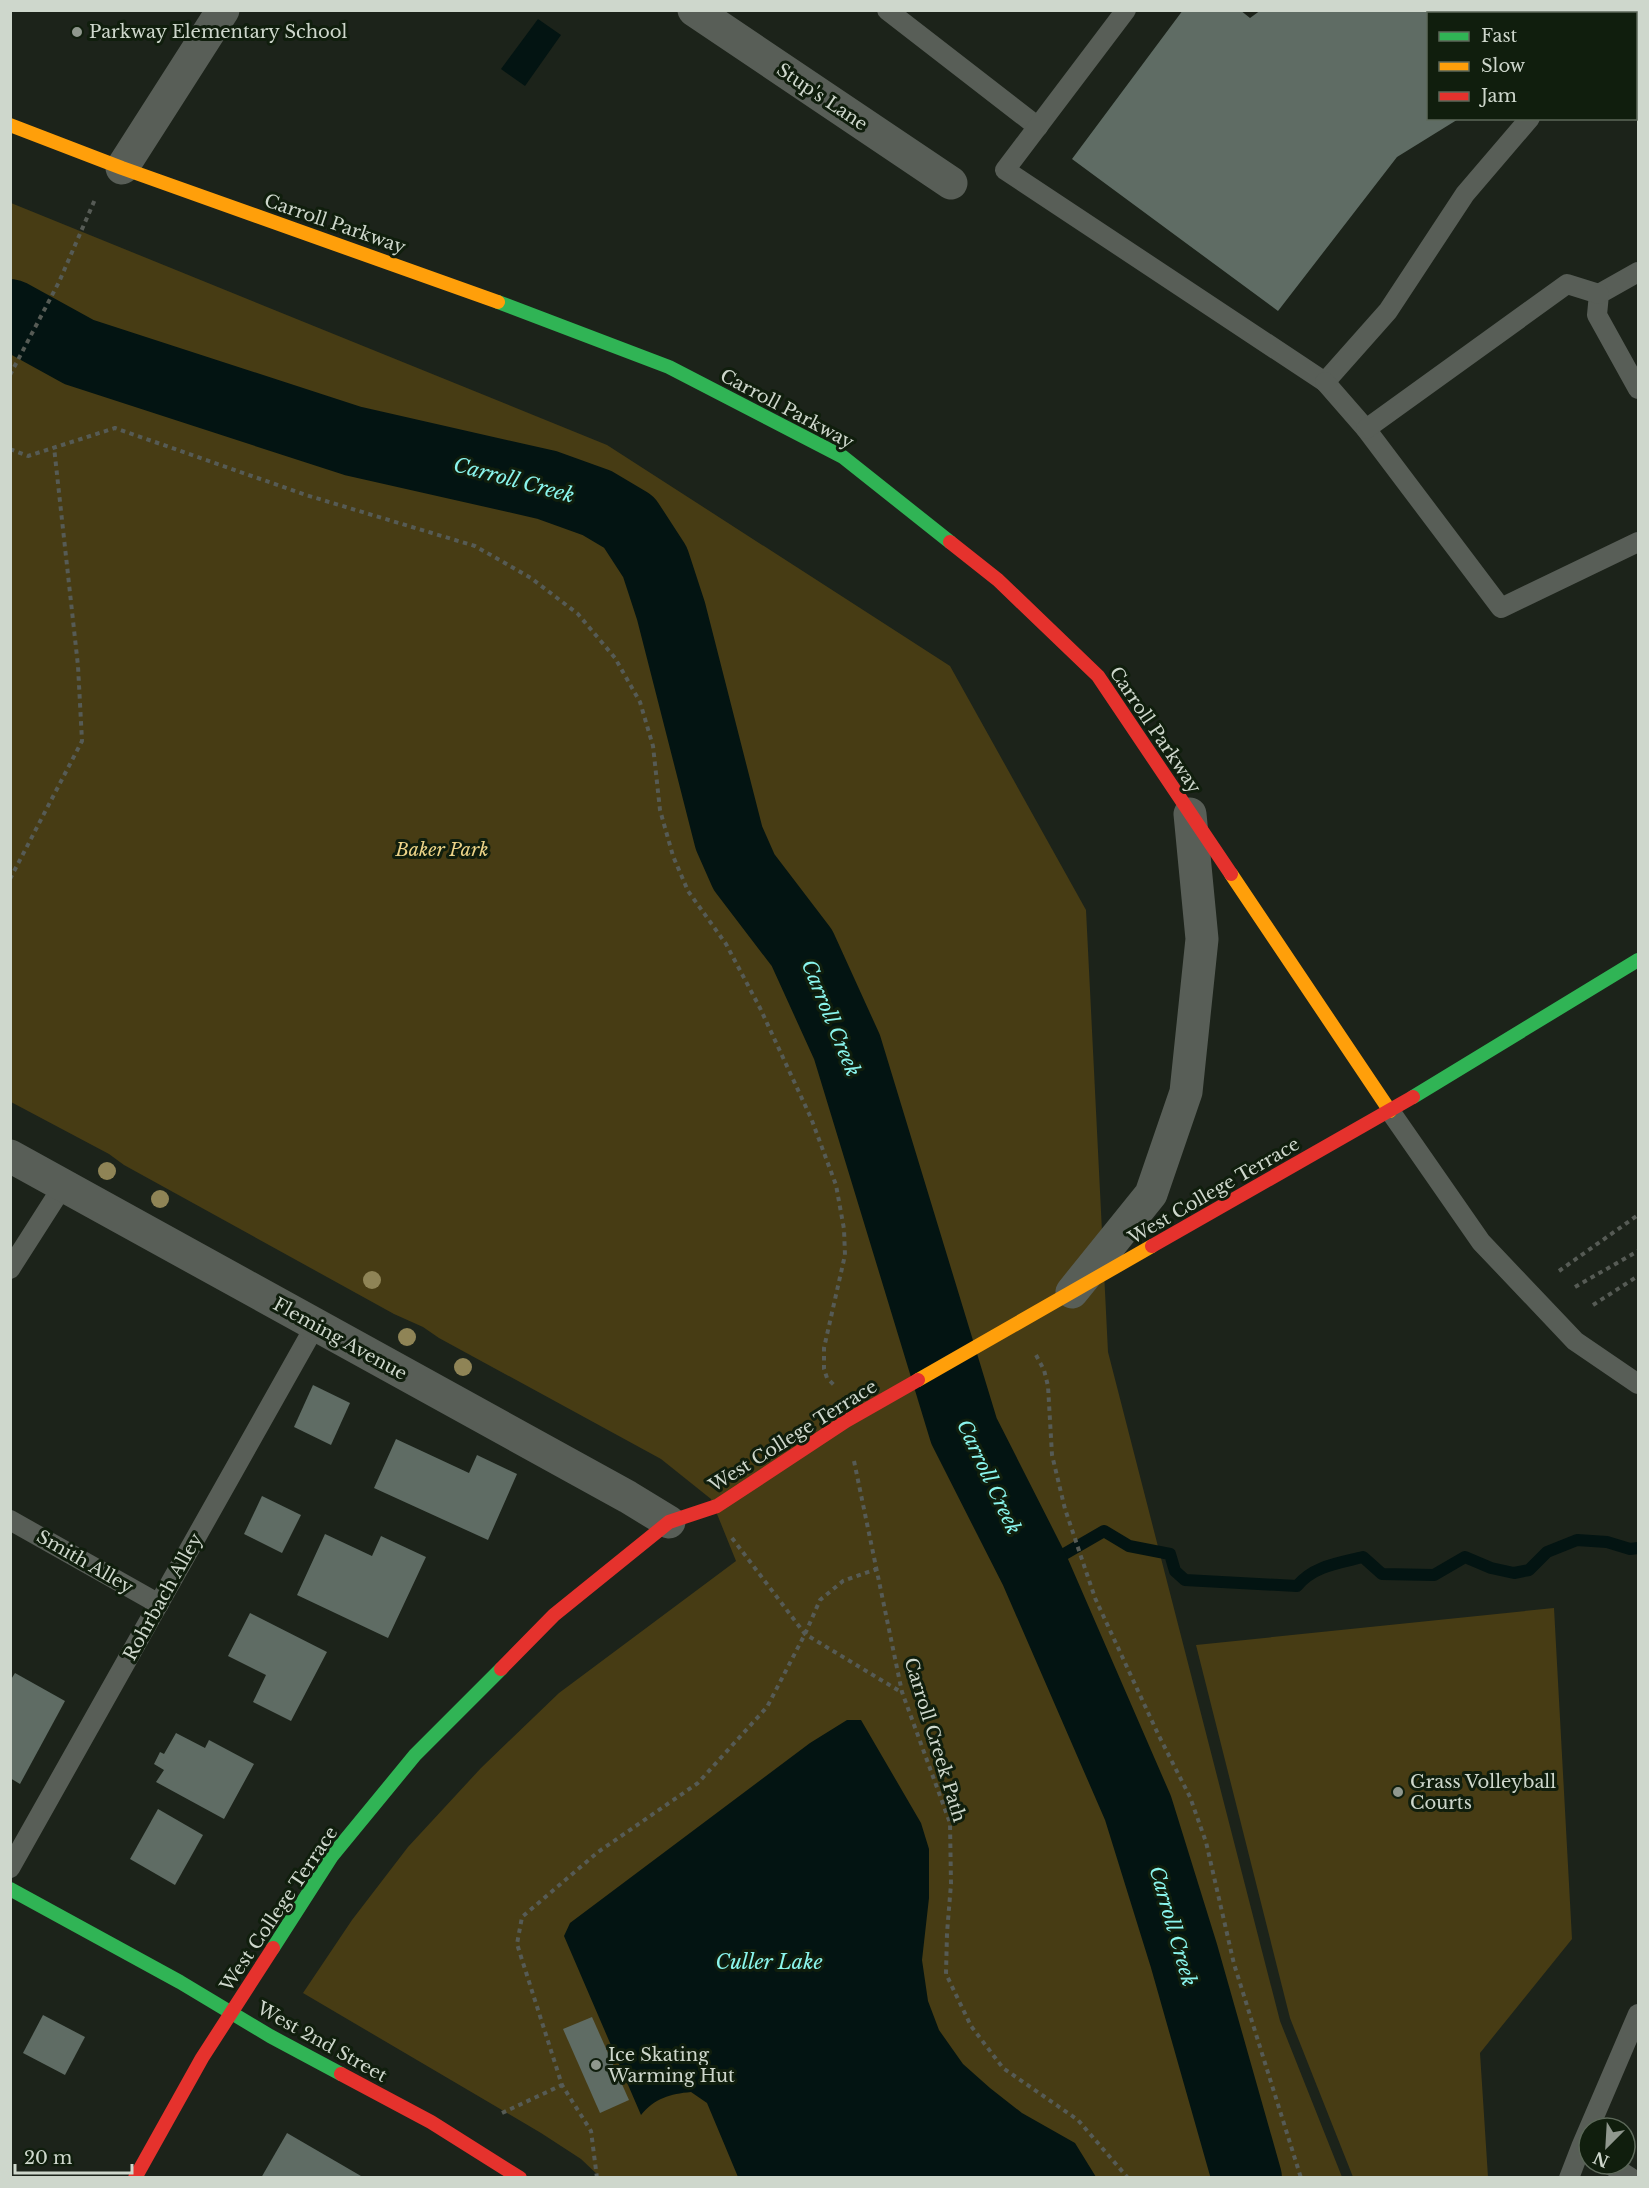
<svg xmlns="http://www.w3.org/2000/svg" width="1649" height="2188" font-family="'Libre Baskerville',serif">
<rect width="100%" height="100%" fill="#1c231a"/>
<g fill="#473c14">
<path d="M11,203l596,242 343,221 136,244 22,442 172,669 62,156h-742l-19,-18 -40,-26 -238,-140 49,-73 56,-73 73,-79 78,-75 177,-132 -25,-62 -50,-40 -222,-121 -16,-11 -29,-13 -270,-149 -15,-11 -98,-52z"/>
<path d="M1554,1608l18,331 -92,114 8,124h-135l-63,-159 -94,-373z"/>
</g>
<g fill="#031412">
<path d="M538,19l23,16 -36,51 -24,-17z"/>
<path d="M847,1720h14l60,103 8,26v49l-7,62 6,41 11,29 24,34 27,24 32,25 53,30 21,34h-358l-31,-74 -16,-11c-21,2 -36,6 -50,23l-77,-179 6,-13 240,-180z"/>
</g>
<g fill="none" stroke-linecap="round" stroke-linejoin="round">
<path stroke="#031412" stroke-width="12" d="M1035,1571l69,-40 25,15 41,8 5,17 10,9 112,6c16,-20 42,-23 66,-29l19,17 52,1 31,-18 26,11 23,5 15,-3 18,-18 30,-12 30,2 23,7 8,-1"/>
<path stroke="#031412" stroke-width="70" d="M10,314l69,38 274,89 194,44 50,18 32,19 26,40 16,49 58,227 15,34 58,76 45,99 117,384 71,140 103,237 46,148 63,222"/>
</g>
<g fill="#5f6c64">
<path d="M1183,10h57l10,8 11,-8 377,1 -4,3h-206v104h32l-63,39 -119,154 -206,-152z"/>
<path d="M313,1385l37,18 -19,42 -37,-18z"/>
<path d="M396,1439l73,34 8,-18 40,19 -29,66 -114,-52z"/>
<path d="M262,1496l39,19 -19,38 -38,-19z"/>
<path d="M325,1534l47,22 9,-20 45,21 -38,81 -91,-43z"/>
<path d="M250,1613l77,39 -36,69 -38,-19 13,-27 -38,-19z"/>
<path d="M15,1673l50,28 -45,83 -10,-6v-97z"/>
<path d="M176,1733l29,15 4,-8 45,24 -30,55 -68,-37 8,-12 -10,-6 6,-12 4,2z"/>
<path d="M158,1809l45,26 -28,50 -45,-26z"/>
<path d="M43,2015l42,22 -20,38 -42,-22z"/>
<path d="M592,2017l37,83 -29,13 -37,-84z"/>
<path d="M287,2133l74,43 -1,2h-99z"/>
</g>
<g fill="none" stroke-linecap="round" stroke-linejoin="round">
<g stroke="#565b55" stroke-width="4" stroke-dasharray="4.5 4.5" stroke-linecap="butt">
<path d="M10,375l49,-93 37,-85"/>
<path d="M10,449l18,7 87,-28 191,67 169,51 56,32 47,36 37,44 25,44 13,44 7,64 13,46 15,35 38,53 34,64 51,110 25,67 8,44 1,26 -21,93v21l3,9 7,7"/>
<path d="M10,879l72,-138 -4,-75 -24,-219"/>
<path d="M1559,1271l79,-56"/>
<path d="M1575,1287l63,-36"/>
<path d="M1593,1305l45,-29"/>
<path d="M1036,1355l8,15 4,16 4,69 13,54 30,89 63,136 32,63 16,45 28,122 67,214"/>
<path d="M854,1461l48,231 48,131 1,61 -4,49 -1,41 25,52 32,42 75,52 50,58"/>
<path d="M732,1538l73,96 96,58"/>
<path d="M502,2113l60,-28"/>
<path d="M597,2178l-6,-47 -29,-46 -45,-141 5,-27 76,-65 100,-69 69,-76 38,-73 15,-34 23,-19 34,-12"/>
</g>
<g stroke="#585e57" stroke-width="20">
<path d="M887,10l151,117"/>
<path d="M1126,10l-121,160 320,212 63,-71 77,-117 65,-76"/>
<path d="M1636,37l2,-2"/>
<path d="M1638,272l-39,22 -2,21 41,74"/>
<path d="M1325,382l41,47 135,179 137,-66"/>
<path d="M1366,429l201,-145 32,10"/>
<path d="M1390,1111l91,131 94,99 63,43"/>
<path d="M10,1269l53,-83"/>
<path d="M10,1520l149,84"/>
<path d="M10,1868l305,-542"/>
<path d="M1609,2164l22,14"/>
<path d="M1569,2178l12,-31 57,-133"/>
</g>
<g stroke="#585e57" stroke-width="33">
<path d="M694,10l257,173"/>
<path d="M122,168l101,-158"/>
<path d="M10,1156l618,341 41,25"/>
<path d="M1072,1292l79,-98 35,-102 16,-153 -12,-125"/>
</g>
<g stroke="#30b455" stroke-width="14">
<path d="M498,302l171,65 174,90 107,85"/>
<path d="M1413,1097l225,-137"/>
<path d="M10,1889l170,93 90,54 71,38"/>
<path d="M273,1948l59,-92 83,-101 86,-86"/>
</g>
<g stroke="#ff9f0a" stroke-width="14">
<path d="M10,125l112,43 376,134"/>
<path d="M1231,874l159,237"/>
<path d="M918,1380l234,-134"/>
</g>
<g stroke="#e5322d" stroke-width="14">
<path d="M950,542l48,38 100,96 133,198"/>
<path d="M1152,1246l261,-149"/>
<path d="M501,1669l53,-54 115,-93 48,-16 129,-85 72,-41"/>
<path d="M341,2074l90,48 89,56"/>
<path d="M135,2178l67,-120 71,-110"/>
</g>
</g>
<g fill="#8f8456">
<circle cx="107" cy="1171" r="9"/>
<circle cx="160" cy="1199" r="9"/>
<circle cx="372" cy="1280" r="9"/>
<circle cx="407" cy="1337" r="9"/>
<circle cx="463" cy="1367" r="9"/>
</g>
<g fill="#90988e" stroke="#101e0d" stroke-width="2">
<circle cx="77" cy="32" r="6"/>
<circle cx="1398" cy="1792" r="6"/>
<circle cx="596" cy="2065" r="6"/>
</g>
<g text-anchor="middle" stroke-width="6" stroke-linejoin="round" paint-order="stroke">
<g font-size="18" fill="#ced7cc" stroke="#101e0d" text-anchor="start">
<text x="89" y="38">Parkway Elementary School</text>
<text x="1410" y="1788">Grass Volleyball<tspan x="1410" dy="21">Courts</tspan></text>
<text x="608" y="2061">Ice Skating<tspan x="608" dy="21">Warming Hut</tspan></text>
</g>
<g font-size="18" fill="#ced7cc" stroke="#101e0d">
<text transform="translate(822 97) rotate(34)" y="6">Stup's Lane</text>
<text transform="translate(335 224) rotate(19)" y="6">Carroll Parkway</text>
<text transform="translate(787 409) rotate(28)" y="6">Carroll Parkway</text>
<text transform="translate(1155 730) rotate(56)" y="6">Carroll Parkway</text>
<text transform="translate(1214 1191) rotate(-30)" y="6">West College Terrace</text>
<text transform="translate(340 1339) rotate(29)" y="6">Fleming Avenue</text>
<text transform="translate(793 1436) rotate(-32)" y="6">West College Terrace</text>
<text transform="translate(85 1562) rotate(30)" y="6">Smith Alley</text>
<text transform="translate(163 1597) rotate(-61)" y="6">Rohrbach Alley</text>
<text transform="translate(935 1740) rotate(73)" y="6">Carroll Creek Path</text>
<text transform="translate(279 1909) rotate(-56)" y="6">West College Terrace</text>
<text transform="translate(322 2042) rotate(29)" y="6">West 2nd Street</text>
</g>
<g font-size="18" font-style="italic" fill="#edd488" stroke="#101e0d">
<text x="442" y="856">Baker Park</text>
</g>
<g font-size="20" font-style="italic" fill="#8af5ed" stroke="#101e0d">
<text transform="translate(514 480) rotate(15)" y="7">Carroll Creek</text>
<text transform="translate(831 1018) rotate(68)" y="7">Carroll Creek</text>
<text transform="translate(989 1477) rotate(65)" y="7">Carroll Creek</text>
<text transform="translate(1173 1926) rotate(74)" y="7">Carroll Creek</text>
<text x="769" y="1969">Culler Lake</text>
</g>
</g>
<rect width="1649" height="2188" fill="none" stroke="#ced7cc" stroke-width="24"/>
<rect x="1427" y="12" width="210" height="108" fill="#101e0d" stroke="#5c6859" stroke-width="1.5"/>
<rect x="1439" y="32" width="30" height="9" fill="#30b455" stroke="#5c6859" stroke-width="1.5"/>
<text x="1481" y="42" font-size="18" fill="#ced7cc">Fast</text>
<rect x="1439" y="62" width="30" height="9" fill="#ff9f0a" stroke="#5c6859" stroke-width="1.5"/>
<text x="1481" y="72" font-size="18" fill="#ced7cc">Slow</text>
<rect x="1439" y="92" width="30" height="9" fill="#e5322d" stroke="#5c6859" stroke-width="1.5"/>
<text x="1481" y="102" font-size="18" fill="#ced7cc">Jam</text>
<g transform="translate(1607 2146) rotate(204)"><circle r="28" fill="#101e0d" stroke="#5c6859" stroke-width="1.5"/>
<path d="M0-4.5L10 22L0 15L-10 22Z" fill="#90988e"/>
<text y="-9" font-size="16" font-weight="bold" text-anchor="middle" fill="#ced7cc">N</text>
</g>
<path d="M15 2164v9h117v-9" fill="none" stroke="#ced7cc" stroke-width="3"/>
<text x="24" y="2164" font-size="18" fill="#ced7cc" stroke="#101e0d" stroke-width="4.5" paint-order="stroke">20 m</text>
</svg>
